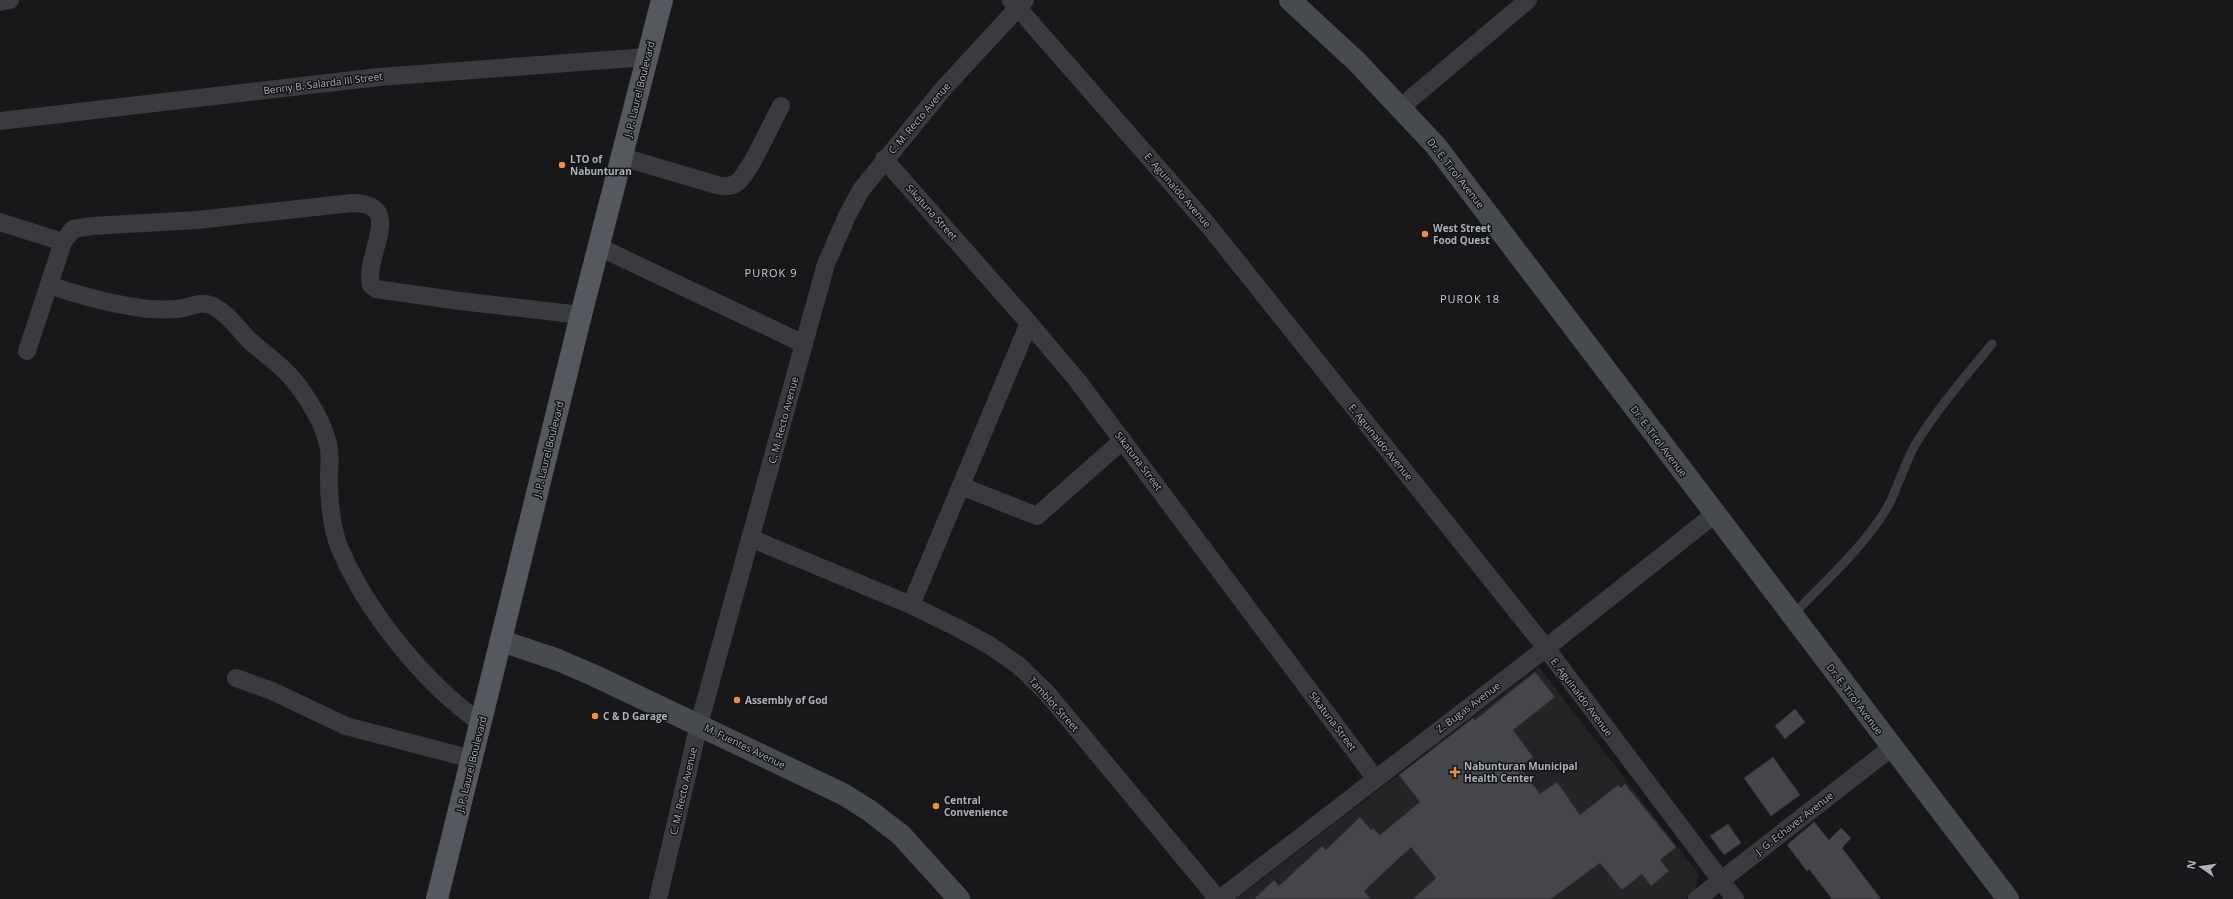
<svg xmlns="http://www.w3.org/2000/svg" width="2233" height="899" font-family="'Open Sans',sans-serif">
<rect width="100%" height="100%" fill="#18181a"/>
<path fill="#242427" d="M1539,667l160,208 -4,17 -9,7h-450z"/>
<g fill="#44464a" stroke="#323336">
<path d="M1535,672l20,25 -42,33 20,27 -13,10 20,27 17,-12 23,33 38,-30 3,3 4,-4 51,63 -16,13 9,11 -18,15 -9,-12 -20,16 -22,-27 -49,36h-138l23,-21 -25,-31 -47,44 7,8h-117l20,-19 5,6 43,-40 4,4 34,-33 11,13 2,-2 7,7 40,-33 -21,-27 74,-57 2,2z"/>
<path d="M1795,709l10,13 -20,17 -10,-13z"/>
<path d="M1773,757l27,38 -29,21 -27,-38z"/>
<path d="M1814,822l15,18 12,-12 10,10 -9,10 39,51h-49l-23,-30 -2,2 -20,-26z"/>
<path d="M1728,824l13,19 -17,12 -14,-19z"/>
</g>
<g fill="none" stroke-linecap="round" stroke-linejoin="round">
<path stroke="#393b3f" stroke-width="9" d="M1792,616c31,-33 74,-71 96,-110 10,-19 16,-41 27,-61 22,-36 50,-68 77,-101"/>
<g stroke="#393b3f" stroke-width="18">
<path d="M1011,0l197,225 338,423 189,251"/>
<path d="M0,2l10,-2"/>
<path d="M1401,107l127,-107"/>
<path d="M0,121l379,-44 268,-20"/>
<path d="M622,157l95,28c8,2 15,2 21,-3 13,-12 33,-58 43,-76"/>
<path d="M884,159l145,164 48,57 298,398"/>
<path d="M0,222l63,20"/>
<path d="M599,247l205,97"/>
<path d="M49,285c32,11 66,20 100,24 9,0 19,1 28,0 13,-1 22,-9 36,-3 14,7 25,22 35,33 11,10 23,19 34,29 18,16 41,52 46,76 3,11 1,22 1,34 0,23 2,49 11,71 27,63 85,135 141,174"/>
<path d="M27,351l36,-109 10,-13 19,-3 105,-6 155,-17c55,0 11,53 19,82l5,4 84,12 121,14"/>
<path d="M961,486l76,30 86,-76"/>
<path d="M750,538l161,67 45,22 33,18 29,20 29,28 171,206"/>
<path d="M911,605l118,-282"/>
<path d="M236,678l36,13 74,35 126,33"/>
<path d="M658,899l41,-175 127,-460 21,-48 14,-26 82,-101 82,-89"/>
<path d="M1220,899l326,-251 169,-134"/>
<path d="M1697,899l194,-151"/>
</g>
<g stroke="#474a4f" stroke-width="22">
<path d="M1290,0l67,62 79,84 572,753"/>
<path d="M502,641l56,19 35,15 250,119 27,17 31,24 58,64"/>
</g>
<path stroke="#55585e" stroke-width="22" d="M437,899l144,-584 81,-315"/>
</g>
<g fill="#f19139" stroke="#131315" stroke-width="1.5">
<circle cx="562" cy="165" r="4"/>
<circle cx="1425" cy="234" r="4"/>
<circle cx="737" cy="700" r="4"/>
<circle cx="595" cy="716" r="4"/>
<path d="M1453 766h4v4h4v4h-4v4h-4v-4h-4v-4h4z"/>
<circle cx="936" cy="806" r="4"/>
</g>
<g text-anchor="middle" stroke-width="3" stroke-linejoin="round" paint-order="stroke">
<g font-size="10" fill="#aab2ba" stroke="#131315">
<text transform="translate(323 83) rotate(-7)" y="4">Benny B. Salarda III Street</text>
<text transform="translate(639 89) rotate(-76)" y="4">J. P. Laurel Boulevard</text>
<text transform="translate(919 118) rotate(-50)" y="4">C. M. Recto Avenue</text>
<text transform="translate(1456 173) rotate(52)" y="4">Dr. E. Tirol Avenue</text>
<text transform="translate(1178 190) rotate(49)" y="4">E. Aguinaldo Avenue</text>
<text transform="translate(932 212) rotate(48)" y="4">Sikatuna Street</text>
<text transform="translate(783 420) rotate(-75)" y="4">C. M. Recto Avenue</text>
<text transform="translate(1659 441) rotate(53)" y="4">Dr. E. Tirol Avenue</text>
<text transform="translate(1381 442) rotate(51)" y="4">E. Aguinaldo Avenue</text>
<text transform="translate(548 449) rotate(-76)" y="4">J. P. Laurel Boulevard</text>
<text transform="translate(1139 461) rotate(53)" y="4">Sikatuna Street</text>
<text transform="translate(1582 697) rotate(53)" y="4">E. Aguinaldo Avenue</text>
<text transform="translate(1855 699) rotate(53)" y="4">Dr. E. Tirol Avenue</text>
<text transform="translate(1054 704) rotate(48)" y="4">Tamblot Street</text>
<text transform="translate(1468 707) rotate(-37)" y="4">Z. Bugas Avenue</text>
<text transform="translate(1333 721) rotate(53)" y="4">Sikatuna Street</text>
<text transform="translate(745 746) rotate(26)" y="4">M. Fuentes Avenue</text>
<text transform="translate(471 764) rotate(-76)" y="4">J. P. Laurel Boulevard</text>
<text transform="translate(683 791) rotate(-77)" y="4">C. M. Recto Avenue</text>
<text transform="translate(1794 823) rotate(-38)" y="4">J. G. Echavez Avenue</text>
</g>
<g font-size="10" font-weight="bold" fill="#aab2ba" stroke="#131315" text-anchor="start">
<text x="570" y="163">LTO of<tspan x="570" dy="12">Nabunturan</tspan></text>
<text x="1433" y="232">West Street<tspan x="1433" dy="12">Food Quest</tspan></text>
<text x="745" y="704">Assembly of God</text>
<text x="603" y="720">C &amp; D Garage</text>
<text x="1464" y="770">Nabunturan Municipal<tspan x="1464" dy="12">Health Center</tspan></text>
<text x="944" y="804">Central<tspan x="944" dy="12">Convenience</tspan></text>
</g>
<g font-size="11" letter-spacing="1" fill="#cbd0d6" stroke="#131315">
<text x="771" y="277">PUROK 9</text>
<text x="1470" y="303">PUROK 18</text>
</g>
</g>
<g transform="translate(2201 867) rotate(283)" stroke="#131315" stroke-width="3" paint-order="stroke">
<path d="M0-3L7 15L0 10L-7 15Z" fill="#aab2ba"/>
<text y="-6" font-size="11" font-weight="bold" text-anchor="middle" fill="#aab2ba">N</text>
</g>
</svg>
